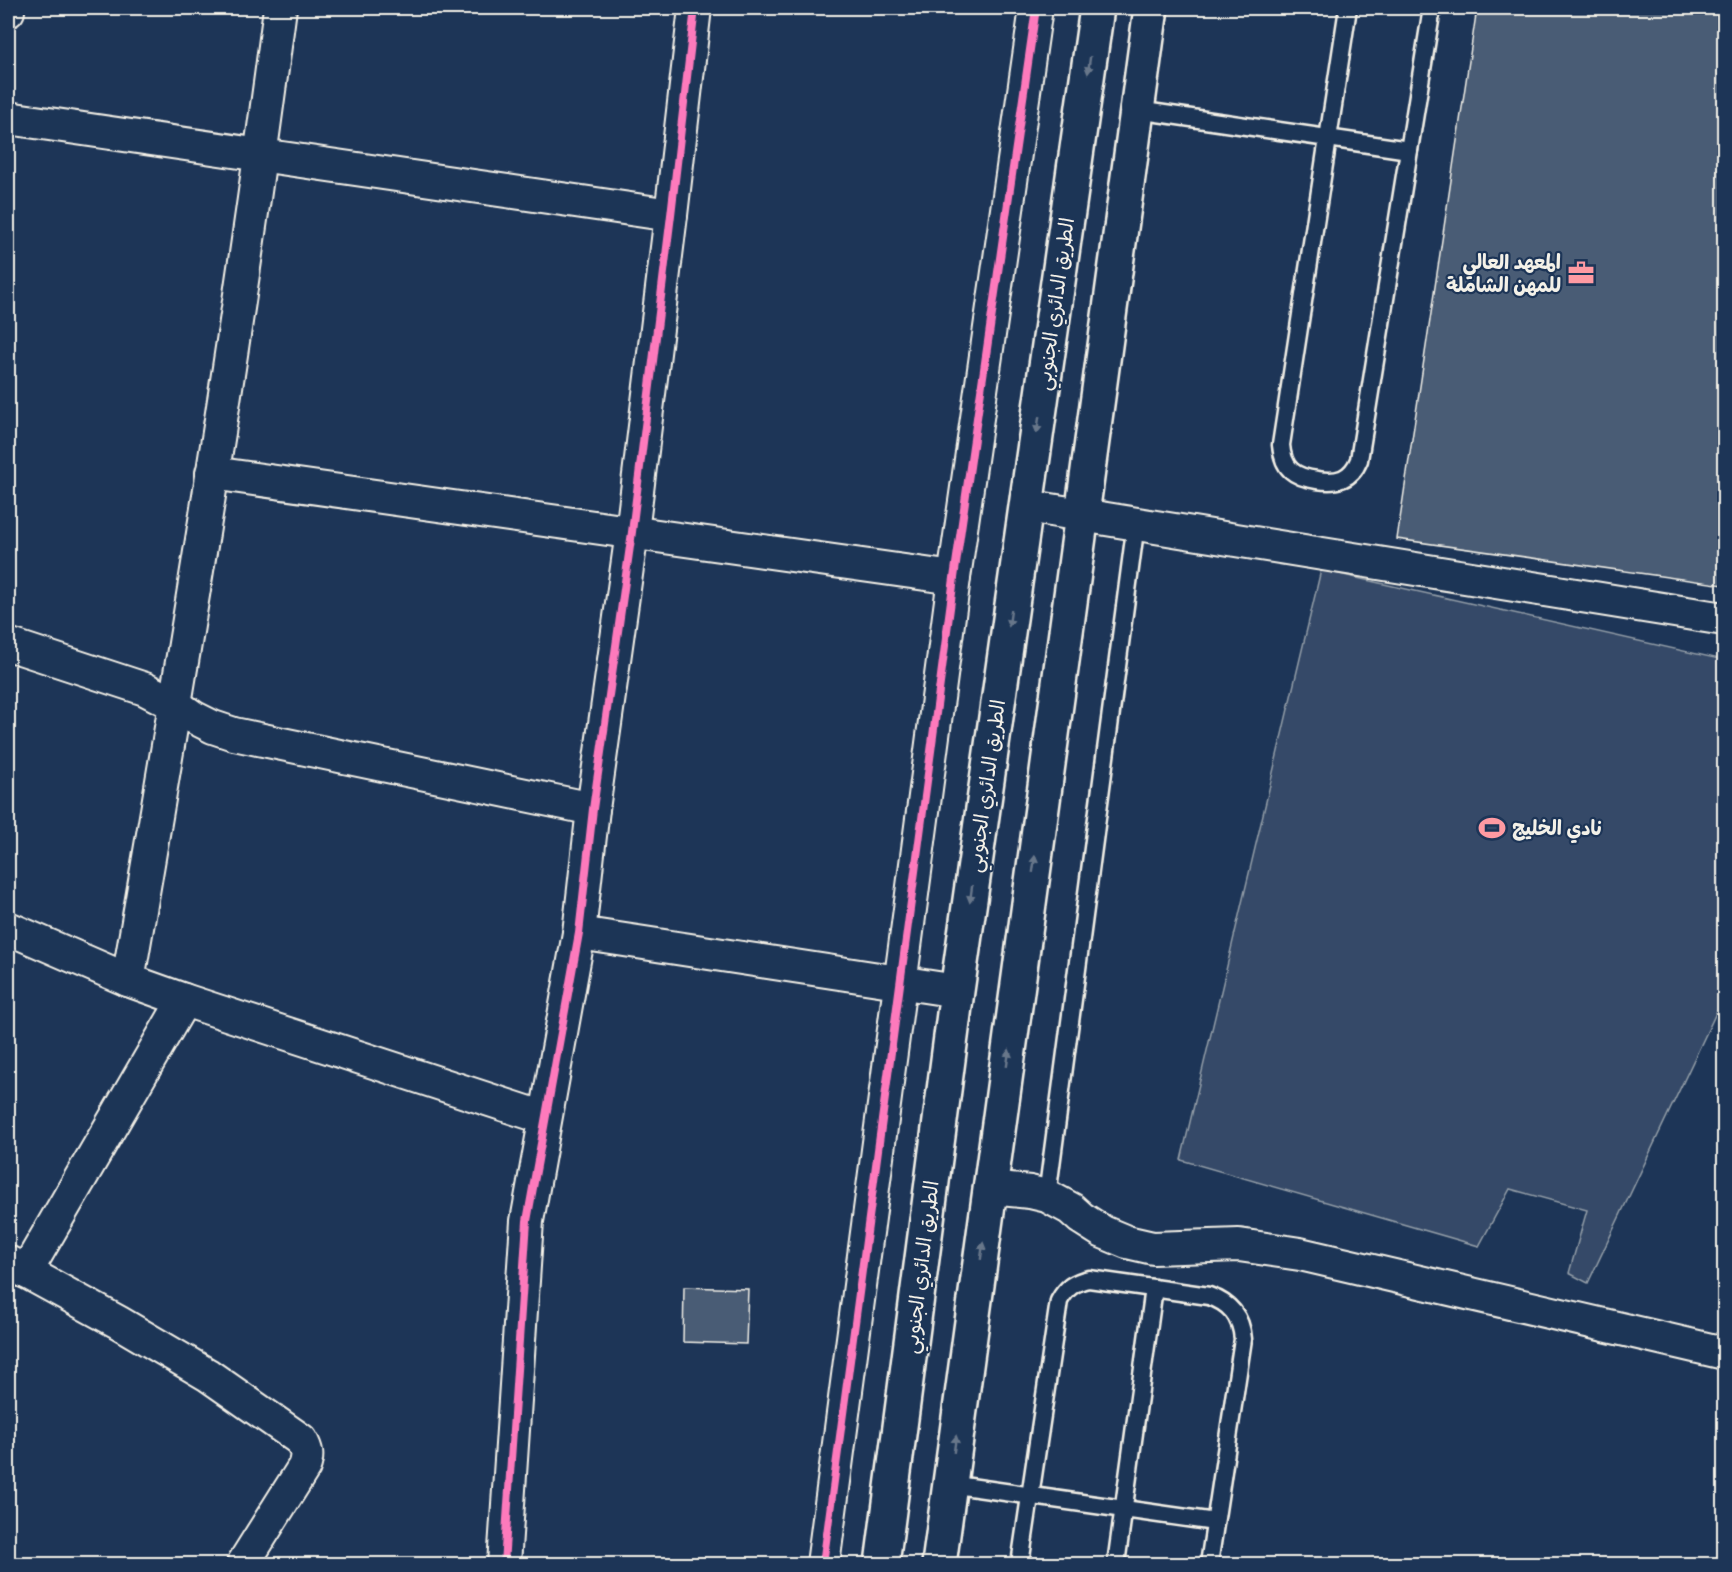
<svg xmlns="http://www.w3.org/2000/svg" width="1732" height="1572" font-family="Itim,'Playpen Sans Arabic',sans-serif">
<rect width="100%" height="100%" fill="#1d3557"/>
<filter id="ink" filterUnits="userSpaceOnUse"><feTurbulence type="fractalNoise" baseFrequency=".0167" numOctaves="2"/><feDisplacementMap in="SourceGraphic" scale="12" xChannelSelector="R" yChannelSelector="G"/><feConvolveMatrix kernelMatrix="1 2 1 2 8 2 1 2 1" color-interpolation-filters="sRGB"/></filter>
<g filter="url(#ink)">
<path fill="#354a67" stroke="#949ea8" stroke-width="1.5" d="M1321,570l403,90v336l-136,287 -19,-10 18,-63 -77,-21 -31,57 -298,-86z"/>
<g fill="#485b74" stroke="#f4f1e8" stroke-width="1.5">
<path d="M1477,8h247v577l-327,-46z"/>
<path d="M684,1287l64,2 -2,55 -63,-2z"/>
</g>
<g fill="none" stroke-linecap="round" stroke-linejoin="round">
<g stroke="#f4f1e8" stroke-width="21">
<g id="service">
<path d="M1348,8l-67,437c2,24 13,32 36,35 20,3 34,0 42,-20l73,-452"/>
<path d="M1137,110l272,40"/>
<path d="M1047,1196l89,-673"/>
<path d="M949,1484l266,38"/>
<path d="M1020,1564l39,-263c7,-13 15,-19 30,-22l120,17c21,7 32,20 34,43l-34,225"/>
<path d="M1116,1564l38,-276"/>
</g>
</g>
<g stroke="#f4f1e8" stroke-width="36">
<g id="minor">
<path d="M8,11v-3"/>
<path d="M8,118l663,97"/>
<path d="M212,473l742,105"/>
<path d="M1026,506l698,113"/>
<path d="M8,644l137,45 31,16 17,12 20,10 21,7 359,75"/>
<path d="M8,928l120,52 56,20 361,118"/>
<path d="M579,933l378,58"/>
<path d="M128,980c56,-324 110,-647 152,-972"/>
<path d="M990,1188l40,4 17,4 24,13 10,9 22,14 24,10 26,6 86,-3 61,9 424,99"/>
<path d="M8,1262l110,60 90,53 93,65c6,10 7,16 3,27l-61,97"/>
<path d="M26,1272l158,-272"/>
<path d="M504,1564l23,-343 52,-288 14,-124 39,-277 39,-317 24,-207"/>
<path d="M823,1564l131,-986 82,-570"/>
</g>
</g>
<g stroke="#f4f1e8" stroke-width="38">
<g id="primary">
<path d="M882,1564l75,-573 140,-983"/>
<path d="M939,1564l212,-1556"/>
</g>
</g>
<use href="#service" stroke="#1d3557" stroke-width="16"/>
<use href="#minor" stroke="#1d3557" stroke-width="32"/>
<use href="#primary" stroke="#1d3557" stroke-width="33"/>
<g stroke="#1d3557" stroke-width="11">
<g id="cycleway">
<path d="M504,1564l23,-343 52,-288 14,-124 39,-277 39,-317 24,-207"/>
<path d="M823,1564l131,-986 82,-570"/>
</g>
</g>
<use href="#cycleway" stroke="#fd7abc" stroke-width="8"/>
</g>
<defs><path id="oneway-solid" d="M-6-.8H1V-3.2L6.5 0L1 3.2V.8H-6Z" transform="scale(1.5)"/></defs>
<g fill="#68778a">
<use href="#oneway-solid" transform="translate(1089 65) rotate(98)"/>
<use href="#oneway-solid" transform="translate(1038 425) rotate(98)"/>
<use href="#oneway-solid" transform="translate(1010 618) rotate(98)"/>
<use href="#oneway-solid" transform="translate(1034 864) rotate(-82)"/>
<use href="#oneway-solid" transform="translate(971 894) rotate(98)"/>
<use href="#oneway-solid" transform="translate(1008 1058) rotate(-82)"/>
<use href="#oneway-solid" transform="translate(982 1251) rotate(-82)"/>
<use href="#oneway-solid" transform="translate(955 1444) rotate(-82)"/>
</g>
</g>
<defs>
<g id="office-bare" transform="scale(2.07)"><path d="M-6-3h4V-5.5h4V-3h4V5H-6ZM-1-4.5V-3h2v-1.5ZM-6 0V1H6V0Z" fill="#ff9aa2" stroke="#1d3557" stroke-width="2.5" paint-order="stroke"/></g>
<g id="stadium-bare" transform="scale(2.07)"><path d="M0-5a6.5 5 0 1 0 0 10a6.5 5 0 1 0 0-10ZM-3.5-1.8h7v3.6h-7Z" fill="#ff9aa2" stroke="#1d3557" stroke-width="2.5" paint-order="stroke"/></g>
</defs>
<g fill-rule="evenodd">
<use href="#office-bare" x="1581" y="273"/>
<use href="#stadium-bare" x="1492" y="828"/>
</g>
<g text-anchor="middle" stroke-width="4.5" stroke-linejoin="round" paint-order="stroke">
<g font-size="20" font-weight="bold" fill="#f4f1e8" stroke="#1d3557" text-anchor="end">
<text x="1561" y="269">المعهد العالي<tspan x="1561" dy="23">للمهن الشاملة</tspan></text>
<text x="1512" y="835" text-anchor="start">نادي الخليج</text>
</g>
<g font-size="20" fill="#f4f1e8" stroke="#1d3557">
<text transform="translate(1055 304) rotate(-82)" y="7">الطريق الدائري الجنوبي</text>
<text transform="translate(986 786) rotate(-82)" y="7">الطريق الدائري الجنوبي</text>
<text transform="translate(921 1267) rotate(-83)" y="7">الطريق الدائري الجنوبي</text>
</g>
</g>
<rect width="1732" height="1572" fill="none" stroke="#1d3557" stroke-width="30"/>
<rect x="15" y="15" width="1702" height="1542" fill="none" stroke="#f4f1e8" stroke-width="2" filter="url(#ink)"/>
</svg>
